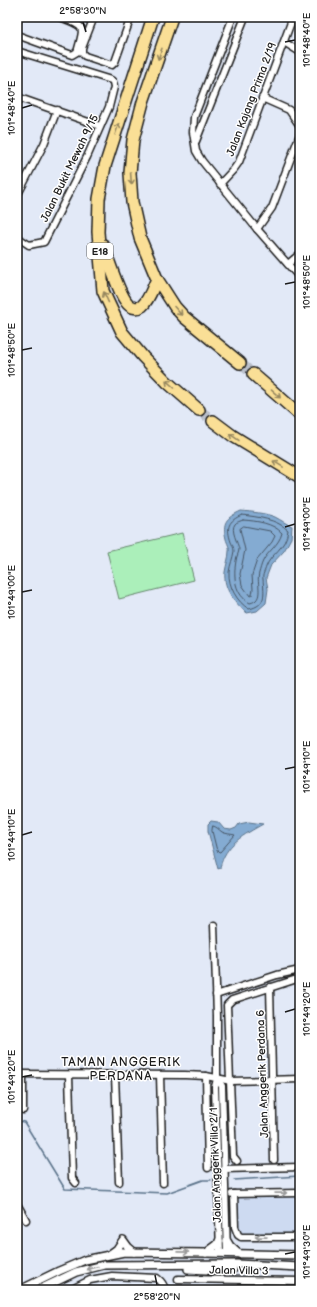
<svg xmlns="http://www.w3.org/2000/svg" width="317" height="1307" font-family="'Balsamiq Sans',sans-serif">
<rect width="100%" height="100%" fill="#e2e9f7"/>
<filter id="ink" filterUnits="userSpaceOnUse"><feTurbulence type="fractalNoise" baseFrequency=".025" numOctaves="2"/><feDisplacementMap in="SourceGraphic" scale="8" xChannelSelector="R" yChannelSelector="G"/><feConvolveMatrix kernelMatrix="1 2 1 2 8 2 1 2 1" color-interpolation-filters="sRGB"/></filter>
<g filter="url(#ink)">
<path fill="#cddaf1" d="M300,1195v41l-58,-1 -4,-3 -2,-35z"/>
<path fill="#abefba" stroke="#64866b" d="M182,533l12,47 -75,19 -12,-48z"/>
<g fill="#84abd2" stroke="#5a7289">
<path d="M241,511c11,1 24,2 34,6 6,3 11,7 17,9l-1,12 -7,13 -13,14 -5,13 2,11 -2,14 -9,8 -10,2c-12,-10 -24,-24 -22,-41 1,-7 4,-14 4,-21 1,-4 -2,-8 -3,-12 -4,-17 0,-21 15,-28z"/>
<path d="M211,821l7,1 6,7 7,1 5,-2 3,-4 10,-2 14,2c-19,11 -38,20 -43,44l-2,1 -10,-38v-7z"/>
</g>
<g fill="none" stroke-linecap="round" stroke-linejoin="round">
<g stroke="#465565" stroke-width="1">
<path d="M242,515c16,2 34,4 46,15 -2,19 -17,23 -22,37 -1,4 -4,8 -3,12 1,15 4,26 -14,30 -12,-7 -21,-23 -20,-37 1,-7 4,-14 5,-21 0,-3 -2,-7 -3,-9 -5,-15 -3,-21 11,-27z"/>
<path d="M243,520c14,1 30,3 39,13 -3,12 -14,18 -19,28 -2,4 -3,9 -4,12 -3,10 6,27 -9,30 -15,-8 -17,-26 -14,-42 0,-4 3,-8 3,-12 -1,-6 -9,-19 -4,-25 1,-2 6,-3 8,-4z"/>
<path d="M244,526l26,5 5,5 -3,6 -15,18 -5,15 1,14 -1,6 -2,1 -8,-11 -2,-11 5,-24 -5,-21z"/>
<path d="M213,826c4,1 5,3 9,6 4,2 9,2 13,3l-15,17 -3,-1 -5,-20z"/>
</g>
<g stroke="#5a7289" stroke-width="1.5">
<path d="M17,1121l7,1 41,67 102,4 36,-13h8"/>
<path d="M234,1180l66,-4"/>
</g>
<g stroke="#bac0cb" stroke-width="11" stroke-dasharray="11 5.5" stroke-linecap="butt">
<path d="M240,363l13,11"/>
<path d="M199,410l14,11"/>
</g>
<g stroke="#1c1c1c" stroke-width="9">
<g id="minor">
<path d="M94,17l-12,31v5l3,3 27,9 3,-3 16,-45"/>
<path d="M233,17l-39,100 -1,15 3,19 6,10 55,68 43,49"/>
<path d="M17,22l2,-5"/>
<path d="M17,35l55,20 5,-3c8,-27 9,-25 -17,-35"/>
<path d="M284,42l16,10"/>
<path d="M17,51l94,29 2,2 1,5 -5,20 -22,50 -43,85 -15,3 -12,-8"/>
<path d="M17,97l83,29"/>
<path d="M262,98l27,12 11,16"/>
<path d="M196,141l49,-124"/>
<path d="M220,184l14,-15 5,-7 54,-145"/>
<path d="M17,196l27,-52 13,-34"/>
<path d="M257,229l15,-21 28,-74"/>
<path d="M288,264l12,-10"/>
<path d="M214,925l3,91v63l-2,8 5,166"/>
<path d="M270,987l4,173"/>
<path d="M216,995l61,-20 23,-5"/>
<path d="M17,1074l168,1 21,1 25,5 69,-2"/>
<path d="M69,1075l3,103 4,5"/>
<path d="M115,1075l4,107"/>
<path d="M160,1075l3,108"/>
<path d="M206,1076l2,92"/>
<path d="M217,1079l5,7 5,167"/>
<path d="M23,1110v-36"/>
<path d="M237,1161l-4,-5 -6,-151 5,-5 68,-22"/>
<path d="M225,1169l75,-2"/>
<path d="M232,1194l68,-1"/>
<path d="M234,1194l1,33 3,8 3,2h59"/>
<path d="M17,1204l9,16"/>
<path d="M178,1279l122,2"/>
<path d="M70,1290l20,-10 22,-4 45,2c4,3 7,6 8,12"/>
</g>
</g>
<g stroke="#1c1c1c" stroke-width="10">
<g id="tertiary">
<path d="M227,1241l3,5 9,8"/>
<path d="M206,1253l12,-9 1,-3"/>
<path d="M110,1254l7,-5 6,-9 5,7 6,5"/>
<path d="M188,1269l18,1 27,-1"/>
<path d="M20,1290l39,-19 26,-11 39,-8 82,1 94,2"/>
<path d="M38,1290l38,-18 28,-7 133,-1 63,3"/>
</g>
</g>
<g stroke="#1c1c1c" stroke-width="14">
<g id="motorway">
<path d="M153,17l-48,149 -6,33 -1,33 5,59 19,41 21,25 24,25 32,28"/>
<path d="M172,17l-29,85 -10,38 -3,33 2,29 8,36 17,41 18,28 9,10 56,46"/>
<path d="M103,245c5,13 16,50 25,59 4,4 10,5 14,2 7,-6 11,-19 15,-27"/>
<path d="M253,374l47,41"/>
<path d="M213,421l20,15 67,41"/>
</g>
</g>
<use href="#minor" stroke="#fff" stroke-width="6"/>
<use href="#tertiary" stroke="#fff" stroke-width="7"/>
<use href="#motorway" stroke="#fadf96" stroke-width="11"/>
</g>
<defs><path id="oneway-shaft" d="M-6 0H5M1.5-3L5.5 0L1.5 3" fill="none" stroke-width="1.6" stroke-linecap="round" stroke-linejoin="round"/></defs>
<g stroke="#96875f">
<use href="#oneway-shaft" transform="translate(160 54) rotate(109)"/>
<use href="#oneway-shaft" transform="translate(117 129) rotate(-72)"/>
<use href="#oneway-shaft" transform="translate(131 179) rotate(86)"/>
<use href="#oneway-shaft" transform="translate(106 297) rotate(-114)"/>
<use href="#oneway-shaft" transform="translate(178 311) rotate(48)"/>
<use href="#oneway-shaft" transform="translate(170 384) rotate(-138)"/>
<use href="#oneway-shaft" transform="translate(276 394) rotate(41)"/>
<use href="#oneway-shaft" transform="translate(234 437) rotate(-145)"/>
<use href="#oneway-shaft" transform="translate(278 464) rotate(-149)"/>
</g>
<g stroke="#999">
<use href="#oneway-shaft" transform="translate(281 1193) rotate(-1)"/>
<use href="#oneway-shaft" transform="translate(261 1237) rotate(-179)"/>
<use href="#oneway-shaft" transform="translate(183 1252) rotate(1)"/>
<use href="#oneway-shaft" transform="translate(92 1268) rotate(167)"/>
</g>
</g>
<path fill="none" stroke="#1c1c1c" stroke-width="1.5" d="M83,22l3,10M285,42l10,-2M22,108l10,-3M285,284l10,-2M22,350l10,-2M285,527l10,-3M22,592l10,-2M285,769l10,-2M22,835l10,-3M285,1012l10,-3M22,1077l10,-2M285,1254l10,-2M155,1275l2,10"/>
<g text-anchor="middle" stroke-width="3" stroke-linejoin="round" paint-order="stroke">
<rect fill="#fff" stroke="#606060" stroke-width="1" x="87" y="243" width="26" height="16" rx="3"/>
<g font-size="10" font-weight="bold" fill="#1c1c1c">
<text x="100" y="255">E18</text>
</g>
<g font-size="11" fill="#1c1c1c" stroke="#fff">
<text transform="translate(251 99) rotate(-69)" y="4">Jalan Kajang Prima 2/19</text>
<text transform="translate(69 168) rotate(-64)" y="4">Jalan Bukit Mewah 9/15</text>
<text transform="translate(262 1074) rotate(-92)" y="4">Jalan Anggerik Perdana 6</text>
<text transform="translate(215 1165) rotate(-92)" y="4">Jalan Anggerik Villa 2/1</text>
<text transform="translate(239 1270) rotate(1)" y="4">Jalan Villa 3</text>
</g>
<g font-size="12" letter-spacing="1" fill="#1c1c1c" stroke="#fff">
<text x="121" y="1066">TAMAN ANGGERIK<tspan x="121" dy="14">PERDANA</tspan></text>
</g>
</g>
<rect width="317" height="1307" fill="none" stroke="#fff" stroke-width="44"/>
<rect x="22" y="22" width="273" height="1263" fill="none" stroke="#1c1c1c" stroke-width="1.5"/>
<g font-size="10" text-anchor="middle" fill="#1c1c1c">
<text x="83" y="14">2°58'30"N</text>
<text transform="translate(306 40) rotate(-90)" y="4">101°48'40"E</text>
<text transform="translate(11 108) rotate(-90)" y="4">101°48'40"E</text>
<text transform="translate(306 282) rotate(-90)" y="4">101°48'50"E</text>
<text transform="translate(11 350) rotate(-90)" y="4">101°48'50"E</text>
<text transform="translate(306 524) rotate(-90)" y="4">101°49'00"E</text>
<text transform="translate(11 592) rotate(-90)" y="4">101°49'00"E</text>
<text transform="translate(306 767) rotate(-90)" y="4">101°49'10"E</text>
<text transform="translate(11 835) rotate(-90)" y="4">101°49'10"E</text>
<text transform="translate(306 1009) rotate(-90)" y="4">101°49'20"E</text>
<text transform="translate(11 1077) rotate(-90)" y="4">101°49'20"E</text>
<text transform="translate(306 1252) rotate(-90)" y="4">101°49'30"E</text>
<text x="157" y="1300">2°58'20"N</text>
</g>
</svg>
